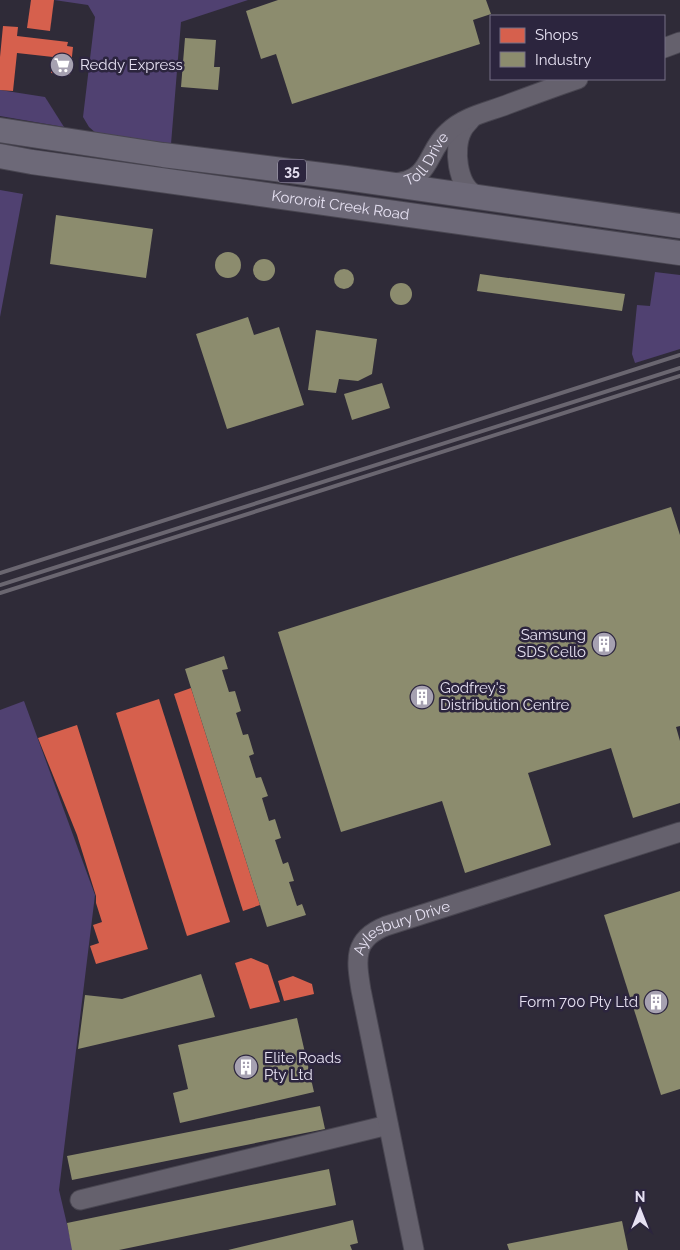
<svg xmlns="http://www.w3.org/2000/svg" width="680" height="1250" font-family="Raleway,sans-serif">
<rect width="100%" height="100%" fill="#2f2b38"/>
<g fill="#504171">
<path d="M54,0h194l-67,22 -10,122 -74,-10 -8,-7 -6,-10 12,-100 -7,-12z"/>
<path d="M0,90l45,7 19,30 -64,-11z"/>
<path d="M0,190l23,4 -23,123z"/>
<path d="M655,272l25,3v74l-45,14 -3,-9 5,-49 13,1z"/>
<path d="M24,701l71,194 -36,295 14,60h-73v-540z"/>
</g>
<g fill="#d6604d">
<path d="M31,0h23l-4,31 -23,-3z"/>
<path d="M3,26l15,1 -1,9 51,6 -1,4 6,1 -3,28 -19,-2 2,-16 -36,-4 -4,38 -13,-1v-33z"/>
<path d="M191,688l69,217 -17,6 -69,-217z"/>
<path d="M159,699l71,223 -43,14 -71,-223z"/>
<path d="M77,725l71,224 -52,15 -6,-18 9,-3 -6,-18 9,-3 -6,-19v-7l-19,-61 -39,-97z"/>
<path d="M251,958l17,7 12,37 -30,7 -15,-46z"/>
<path d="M293,976l19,8 2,10 -30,7 -6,-20z"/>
</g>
<g fill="#8c8c6e">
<path d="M278,0h208l5,14 -18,6 7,24 -188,60 -16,-50 -15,5 -15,-48z"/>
<path d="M185,38l31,2 -2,27h6l-2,23 -37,-3z"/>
<path d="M56,215l97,14 -7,49 -96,-14z"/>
<circle cx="228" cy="265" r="13"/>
<circle cx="264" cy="270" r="11"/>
<circle cx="344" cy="279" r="10"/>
<path d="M480,274l145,20 -3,17 -145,-20z"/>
<circle cx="401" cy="294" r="11"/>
<path d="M248,317l6,18 25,-8 25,78 -77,24 -31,-95z"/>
<path d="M316,330l61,9 -5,35 -14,7 -19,-2 -3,14 -28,-3z"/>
<path d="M382,383l8,25 -38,12 -8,-26z"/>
<path d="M671,507l9,28v191l-4,1 4,14v62l-47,15 -22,-70 -83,25 23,72 -86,28 -23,-72 -101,31 -63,-200z"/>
<path d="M224,656l4,13 -6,1 7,22 6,-1 6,20 -5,2 7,22 5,-1 6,20 -5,2 7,22 5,-1 7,19 -6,2 7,23 6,-2 6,19 -6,2 8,24 5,-2 6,19 -5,1 8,24 5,-2 4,11 -39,12 -82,-258z"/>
<path d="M680,891v198l-19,6 -57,-180z"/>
<path d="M201,974l14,43 -137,32 7,-54 37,4z"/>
<path d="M297,1018l17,74 -134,31 -7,-30 15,-4 -10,-44z"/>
<path d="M320,1106l5,23 -253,51 -5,-24z"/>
<path d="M329,1169l7,36 -217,45h-47l-5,-27z"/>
<path d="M353,1220l5,23 -8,2 2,5h-124z"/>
<path d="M622,1221l6,29h-119l-2,-6z"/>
</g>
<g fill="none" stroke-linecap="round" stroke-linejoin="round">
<g stroke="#494651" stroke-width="21">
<g id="minor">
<path d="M664,48l16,-6"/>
<path d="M471,119c-3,4 -7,7 -9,12 -9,17 -5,55 14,64 3,1 5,1 8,2"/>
<path id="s1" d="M393,183c39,-2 33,-32 55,-51 15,-15 39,-20 58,-27 24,-9 48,-18 72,-26"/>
<path d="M80,1200l308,-75"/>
<path id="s2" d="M414,1250l-53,-260c-5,-31 -8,-51 25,-64l294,-94"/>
</g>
</g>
<g stroke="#494651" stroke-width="26">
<g id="major">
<path d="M0,130l163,25 183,23 334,48"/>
<path id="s3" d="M0,156l32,6 648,91"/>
</g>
</g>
<use href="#minor" stroke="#65616d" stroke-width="19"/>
<use href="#major" stroke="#6d6978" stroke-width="24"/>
<g stroke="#6a6670" stroke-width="4">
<path d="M0,573l680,-218"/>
<path d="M0,585l680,-217"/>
<path d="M0,593l680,-217"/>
</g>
</g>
<defs>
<g id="supermarket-disc" transform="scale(1.25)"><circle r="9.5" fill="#a6a1b1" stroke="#2c253e"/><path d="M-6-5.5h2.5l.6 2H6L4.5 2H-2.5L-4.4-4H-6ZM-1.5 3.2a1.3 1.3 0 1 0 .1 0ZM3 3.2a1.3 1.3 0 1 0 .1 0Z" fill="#fff"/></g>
<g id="building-disc" transform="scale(1.25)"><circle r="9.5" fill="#a6a1b1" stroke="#2c253e"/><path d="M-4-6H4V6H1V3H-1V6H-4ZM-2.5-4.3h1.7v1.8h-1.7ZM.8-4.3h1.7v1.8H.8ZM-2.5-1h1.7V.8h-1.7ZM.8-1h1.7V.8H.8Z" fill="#fff"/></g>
</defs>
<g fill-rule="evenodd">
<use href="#supermarket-disc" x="62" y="65"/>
<use href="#building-disc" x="604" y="644"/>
<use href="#building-disc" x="422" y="697"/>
<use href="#building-disc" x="656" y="1002"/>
<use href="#building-disc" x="246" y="1067"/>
</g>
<g text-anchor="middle" stroke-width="5" stroke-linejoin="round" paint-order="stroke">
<rect fill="#2c253e" stroke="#aea9bc" stroke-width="1" x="278" y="159.5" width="28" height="23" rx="4"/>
<g font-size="14" font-weight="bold" fill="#e6e1f2">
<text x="292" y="176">35</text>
</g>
<g font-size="15" fill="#e6e1f2" stroke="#2c253e" text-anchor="start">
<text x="80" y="70">Reddy Express</text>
<text x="586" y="640" text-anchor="end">Samsung<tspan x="586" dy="17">SDS Cello</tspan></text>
<text x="440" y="693">Godfrey's<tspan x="440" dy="17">Distribution Centre</tspan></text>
<text x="638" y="1007" text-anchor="end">Form 700 Pty Ltd</text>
<text x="264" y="1063">Elite Roads<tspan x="264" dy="17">Pty Ltd</tspan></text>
</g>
<g font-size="15" fill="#e6e1f2" stroke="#2c253e">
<text dy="5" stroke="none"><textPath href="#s1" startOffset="44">Toll Drive</textPath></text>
<text dy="5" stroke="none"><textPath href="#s3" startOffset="344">Kororoit Creek Road</textPath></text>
<text dy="5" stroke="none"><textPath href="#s2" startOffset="355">Aylesbury Drive</textPath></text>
</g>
</g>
<rect x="490" y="15" width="175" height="65" fill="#2c253e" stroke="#767086"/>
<rect x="500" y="28" width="25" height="15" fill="#d6604d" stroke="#767086"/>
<text x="535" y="40" font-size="15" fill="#e6e1f2">Shops</text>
<rect x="500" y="52" width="25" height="15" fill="#8c8c6e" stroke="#767086"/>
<text x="535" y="65" font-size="15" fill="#e6e1f2">Industry</text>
<g transform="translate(640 1210)" stroke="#2c253e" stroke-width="4" paint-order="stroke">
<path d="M0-4L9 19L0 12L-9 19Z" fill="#e6e1f2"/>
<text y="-8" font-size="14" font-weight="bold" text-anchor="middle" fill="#e6e1f2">N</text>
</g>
</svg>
